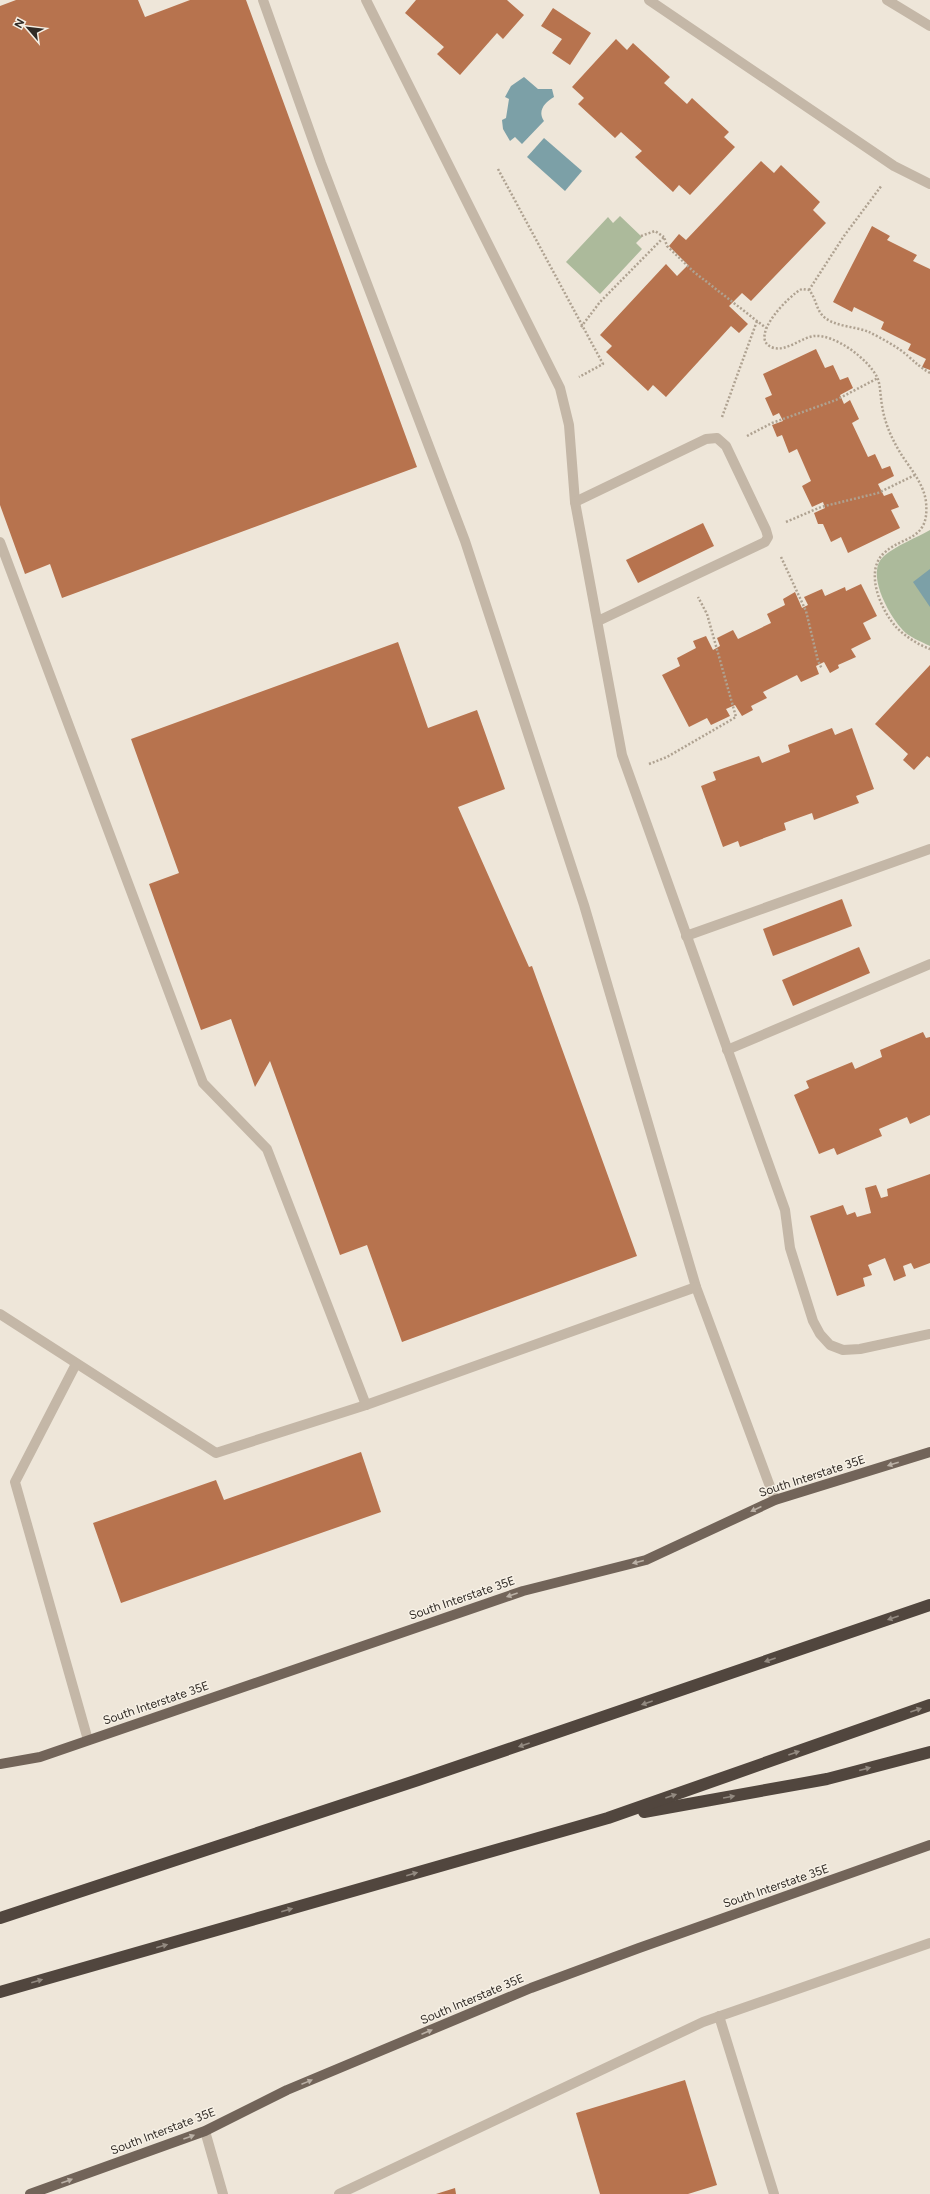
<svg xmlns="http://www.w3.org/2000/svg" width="930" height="2194" font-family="Figtree,sans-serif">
<rect width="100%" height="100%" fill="#eee6d9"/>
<g fill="#acba9b">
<path d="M620,216l22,21 -6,6 6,6 -42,45 -34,-32 42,-45 5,6z"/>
<path d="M930,530v116c-10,-5 -22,-9 -29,-18 -13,-15 -36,-56 -17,-72 13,-11 32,-18 46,-26z"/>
</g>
<g fill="#7ca0a7">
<path d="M524,77l14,12h14l2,8c-9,5 -17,14 -10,24l-22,23 -7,-7 -5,4 -7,-12 -1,-9 4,-2 3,-19 -4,-2 6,-11z"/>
<path d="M544,138l38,33 -17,20 -38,-34z"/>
<path d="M930,569v38l-17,-25z"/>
</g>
<g fill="#b7734e">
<path d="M16,0h122l7,17 45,-17h56l171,467 -355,131 -12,-34 -25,10 -25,-69v-499z"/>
<path d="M416,0h91l17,15 -21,24 -6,-6 -37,42 -23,-21 7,-7 -39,-34z"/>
<path d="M553,8l38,25 -21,32 -18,-12 10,-14 -21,-13z"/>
<path d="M616,39l11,11 6,-7 37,34 -6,6 23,21 5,-6 37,34 -5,5 11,10 -45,48 -11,-10 -6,7 -38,-35 7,-6 -21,-19 -6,6 -37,-34 6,-6 -12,-11z"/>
<path d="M761,161l13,12 7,-8 39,37 -7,8 13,13 -75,78 -9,-8 -13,13 19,18 -9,9 -8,-7 -65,71 -13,-12 -5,6 -42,-39 6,-6 -12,-11 66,-71 11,12 11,-11 -19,-19 10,-12 7,6z"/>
<path d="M872,226l18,10 -3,4 30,15 -4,6 17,8v101l-8,-3 4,-8 -18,-9 3,-6 -30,-15 3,-7 -30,-15 -2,5 -19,-10z"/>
<path d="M816,349l9,19 8,-3 7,15 8,-3 5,11 -13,7 4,9 6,-4 9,19 -7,4 16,34 7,-3 7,15 8,-3 4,10 -16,8 6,12 8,-3 7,14 -8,3 9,18 -52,25 -7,-16 -10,5 -8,-18h-5l-4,-11 11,-5 -2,-6 -11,5 -10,-21 9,-5 -14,-32 -8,4 -7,-18 -5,2 -5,-12 11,-4 -4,-8 -6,3 -8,-18 7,-3 -9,-21z"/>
<path d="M703,523l11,23 -76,37 -12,-23z"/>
<path d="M861,584l16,32 -14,7 8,16 -20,10 5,8 -18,8 1,3 -9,5 -6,-11 -8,4 3,8 -18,8 -4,-7 -34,17 4,6 -16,8 2,4 -11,6 -7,-11 -9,4 4,7 -19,9 -4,-7 -18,9 -27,-52 18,-9 -3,-8 19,-10 -3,-7 13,-5 7,14 7,-4 -3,-8 16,-8 5,9 33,-16 -4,-9 18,-9 -2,-6 12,-7 7,16 6,-3 -4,-8 18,-8 3,7 20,-9 1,4z"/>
<path d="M398,642l30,86 49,-18 28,79 -47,18 71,160 3,-1 105,290 -235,86 -35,-97 -27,10 -70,-194 -15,26 -24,-68 -30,11 -52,-146 30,-11 -48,-134z"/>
<path d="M930,665v93l-3,-2 -13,14 -11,-10 5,-6 -33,-30z"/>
<path d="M832,728l3,7 17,-7 22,61 -18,7 3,7 -45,17 -2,-7 -28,10 2,7 -46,17 -2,-6 -15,6 -22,-61 15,-6 -3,-8 46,-16 3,7 28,-11 -2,-7z"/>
<path d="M842,899l10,27 -79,30 -10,-27z"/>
<path d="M859,947l11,26 -77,33 -11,-26z"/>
<path d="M923,1032l3,6 4,-1v78l-20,9 -3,-7 -28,12 3,7 -45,19 -3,-7 -15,6 -25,-59 15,-7 -3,-7 46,-19 3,7 27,-12 -2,-7z"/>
<path d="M930,1174v89l-16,6 -3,-6 -8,3 3,10 -12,5 -9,-23 -17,7 4,10 -9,3 2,8 -28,10 -27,-80 33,-11 4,10 8,-3 2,5 14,-4 -6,-25 11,-3 5,13 7,-2 -1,-7z"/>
<path d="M361,1452l20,60 -260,91 -28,-80 123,-43 8,20z"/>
<path d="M685,2080l32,105 -29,9h-88l-24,-81z"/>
<path d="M455,2188l1,6h-20z"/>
</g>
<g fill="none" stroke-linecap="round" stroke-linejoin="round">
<g stroke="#afa291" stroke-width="2.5" stroke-dasharray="2 2" stroke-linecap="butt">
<path d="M498,169l105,195 -24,13"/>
<path d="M641,236l14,-5 9,6"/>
<path d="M809,290l35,-54 38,-51"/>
<path d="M581,327l19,-25 64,-65 3,9 27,26 72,56"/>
<path d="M930,373c-9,-5 -14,-10 -22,-17 -10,-9 -27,-18 -39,-24 -14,-6 -35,-5 -46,-16 -7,-7 -7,-18 -14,-26l-7,-1c-12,5 -57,51 -28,59 13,3 27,-10 40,-12 21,-2 54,23 63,41 3,6 3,14 4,21 2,21 9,38 20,56 9,14 23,30 25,48 4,40 -24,33 -43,52 -19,19 -1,58 14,74 9,9 22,17 33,21"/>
<path d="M722,417l35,-96"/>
<path d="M747,436l25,-13 64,-23 42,-22"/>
<path d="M786,522l35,-15 57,-14 37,-18"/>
<path d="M781,557l25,54 12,50 4,8"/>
<path d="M649,764l18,-7 69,-40 -29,-103 -9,-17"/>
</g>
<g stroke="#c4b7a7" stroke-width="10">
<path d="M263,0l58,163 144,378 119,364 112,382"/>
<path d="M366,0l194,388 9,37 6,77 47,253 163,455 5,38 23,73 7,13 10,11 13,5 17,-1 70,-15"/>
<path d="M649,0l245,166 36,18"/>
<path d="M887,0l43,26"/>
<path d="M575,502l131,-63 11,-1 9,8 40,84 2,7 -3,5 -167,79"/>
<path d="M0,542l203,541 64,66 99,256"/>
<path d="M686,936l244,-87"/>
<path d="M727,1050l203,-86"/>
<path d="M0,1314l216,139 150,-48 330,-118 79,213"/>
<path d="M76,1364l-61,118 73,258"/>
<path d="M719,2016l55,178"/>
<path d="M205,2131l18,63"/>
<path d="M339,2194l364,-172 227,-79"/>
</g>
<g stroke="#726459" stroke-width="10">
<path d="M0,1764l40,-7 483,-166 123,-31 129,-60 155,-48"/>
<path d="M30,2194l175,-63 82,-41 244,-102 108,-40 291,-103"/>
</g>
<g stroke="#51463e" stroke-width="12">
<path d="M644,1812l183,-33 103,-27"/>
<path d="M0,1918l418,-138 512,-175"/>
<path d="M0,1992l608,-174 322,-113"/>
</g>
</g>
<defs><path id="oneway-solid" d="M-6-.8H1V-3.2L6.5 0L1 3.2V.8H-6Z"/></defs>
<g fill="#bbb1a6">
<use href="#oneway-solid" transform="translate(893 1464) rotate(163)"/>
<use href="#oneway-solid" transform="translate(756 1509) rotate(155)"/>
<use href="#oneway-solid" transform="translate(638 1562) rotate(166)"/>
<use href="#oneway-solid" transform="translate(512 1595) rotate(161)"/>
<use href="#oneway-solid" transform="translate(427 2032) rotate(-23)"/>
<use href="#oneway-solid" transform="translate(307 2082) rotate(-22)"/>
<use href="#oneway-solid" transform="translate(189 2137) rotate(-20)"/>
<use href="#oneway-solid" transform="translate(67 2181) rotate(-20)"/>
</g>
<g fill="#938a81">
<use href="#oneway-solid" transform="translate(893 1618) rotate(161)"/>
<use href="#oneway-solid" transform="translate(770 1660) rotate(161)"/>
<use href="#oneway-solid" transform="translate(647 1703) rotate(161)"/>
<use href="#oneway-solid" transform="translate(916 1710) rotate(-19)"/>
<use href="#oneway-solid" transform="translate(524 1745) rotate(161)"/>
<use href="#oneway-solid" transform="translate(794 1753) rotate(-19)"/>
<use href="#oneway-solid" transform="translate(865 1769) rotate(-15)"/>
<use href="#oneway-solid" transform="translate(671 1796) rotate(-19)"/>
<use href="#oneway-solid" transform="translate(729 1797) rotate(-10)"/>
<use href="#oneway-solid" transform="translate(412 1874) rotate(-16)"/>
<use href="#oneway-solid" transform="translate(287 1910) rotate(-16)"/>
<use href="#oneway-solid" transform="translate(162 1946) rotate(-16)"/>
<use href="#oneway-solid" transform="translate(37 1981) rotate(-16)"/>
</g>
<g text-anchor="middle" stroke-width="3" stroke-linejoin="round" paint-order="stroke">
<g font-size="12" fill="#312b26" stroke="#f6f0e5">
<text transform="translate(812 1476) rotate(-18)" y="4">South Interstate 35E</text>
<text transform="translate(462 1598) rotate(-19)" y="4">South Interstate 35E</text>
<text transform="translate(156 1703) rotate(-19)" y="4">South Interstate 35E</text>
<text transform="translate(776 1886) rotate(-19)" y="4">South Interstate 35E</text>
<text transform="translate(472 1999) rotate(-23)" y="4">South Interstate 35E</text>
<text transform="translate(163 2131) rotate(-21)" y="4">South Interstate 35E</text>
</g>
</g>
<g transform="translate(28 28) rotate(298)" stroke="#f6f0e5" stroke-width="3" paint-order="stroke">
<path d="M0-3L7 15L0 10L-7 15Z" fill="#312b26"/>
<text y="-6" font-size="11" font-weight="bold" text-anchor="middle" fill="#312b26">N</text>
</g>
</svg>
